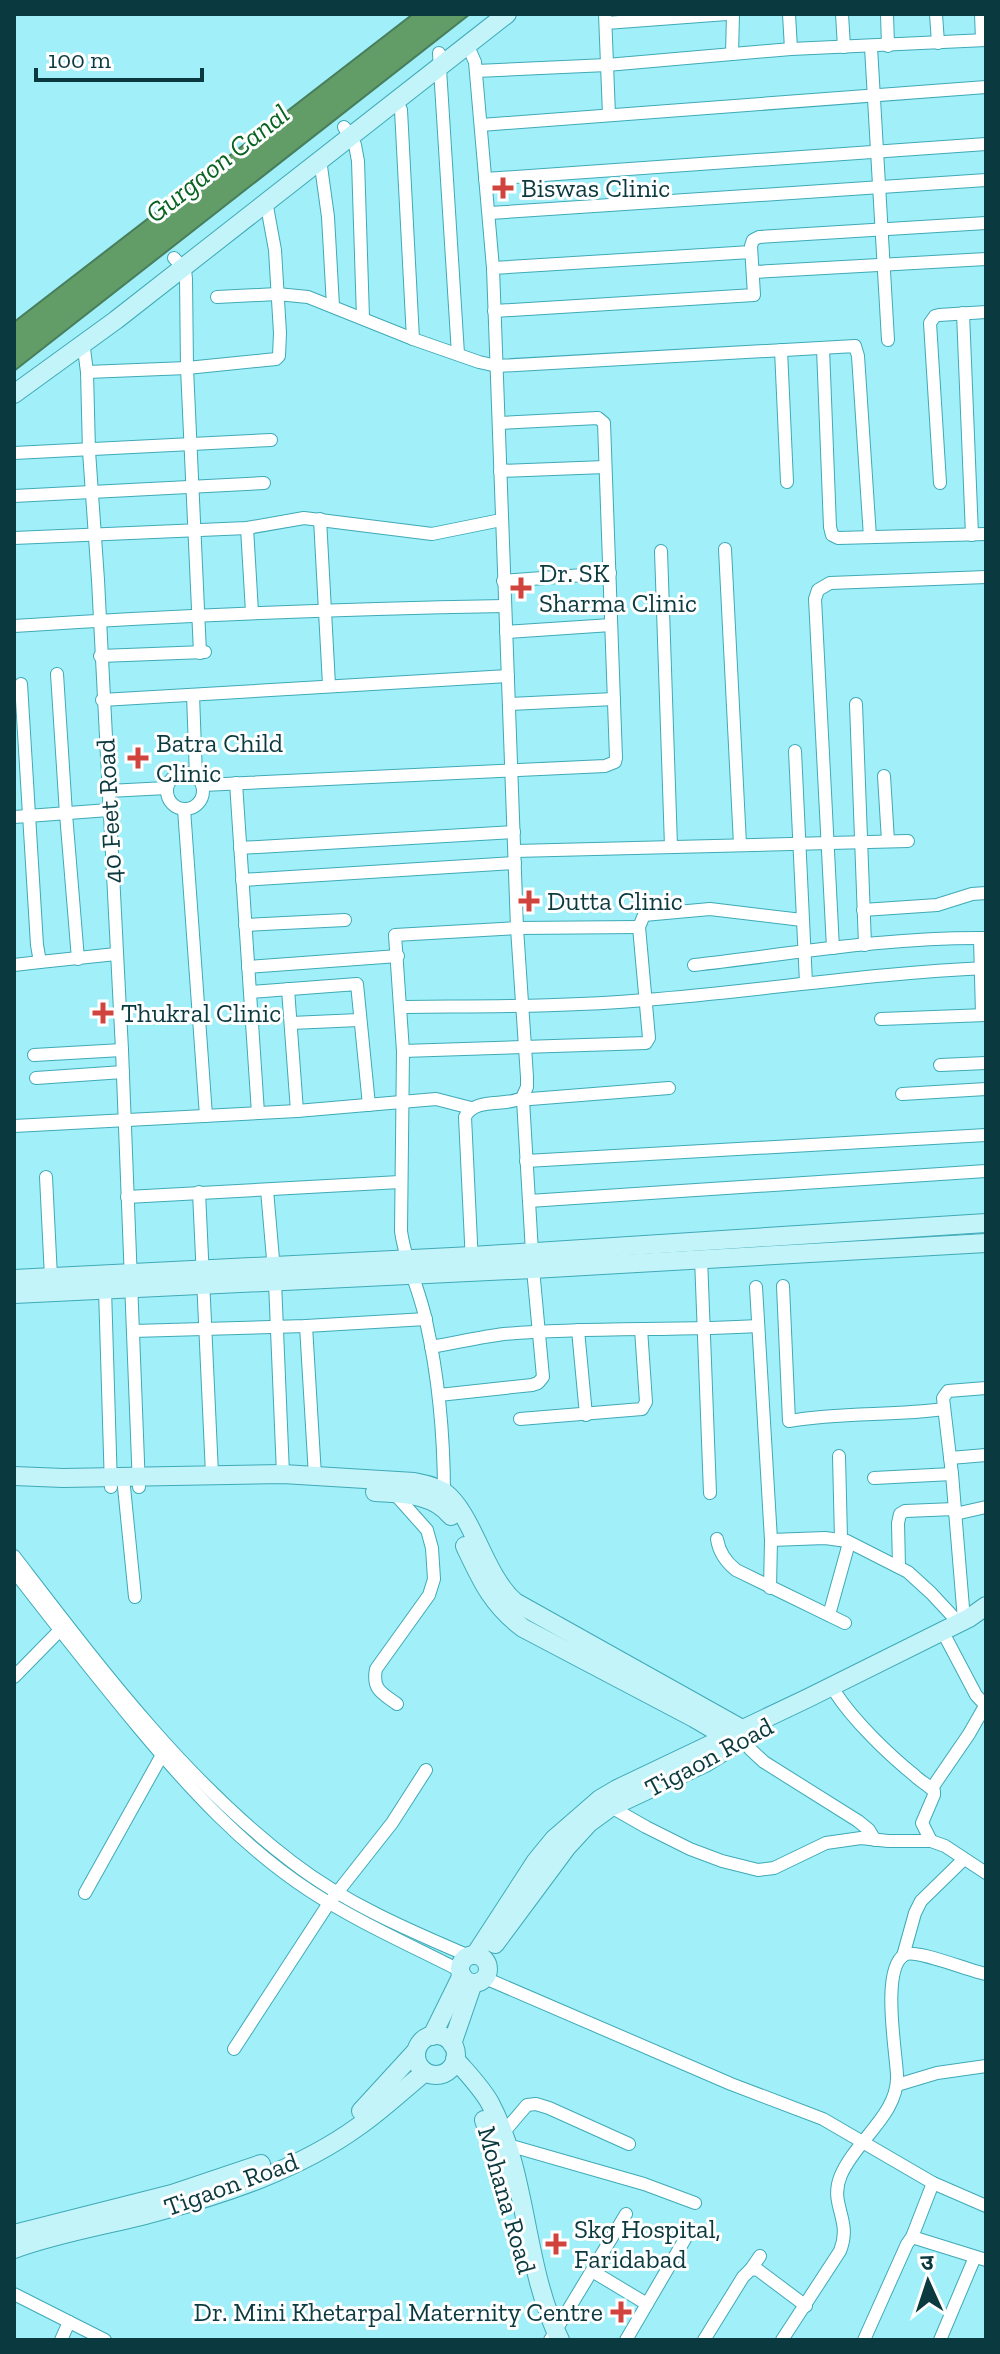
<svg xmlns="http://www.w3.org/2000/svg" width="1000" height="2354" font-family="'Zilla Slab','Noto Sans Devanagari',serif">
<rect width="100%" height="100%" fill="#a0eff9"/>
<path fill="#629c67" stroke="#487e5b" stroke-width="2" d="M413,14h57l-456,357v-49z"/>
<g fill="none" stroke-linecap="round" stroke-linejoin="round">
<g stroke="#3faab7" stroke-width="14">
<g id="street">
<path d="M605,14l4,101"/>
<path d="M789,14l2,35"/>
<path d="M842,14l2,33"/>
<path d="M887,14l1,32"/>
<path d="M936,14l2,29"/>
<path d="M981,14l1,26"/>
<path d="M606,23l121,-9"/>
<path d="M467,44l8,18 18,206 24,660 10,149v10l-5,11c-18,9 -47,-1 -57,19l7,146"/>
<path d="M871,47l17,293"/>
<path d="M439,53l19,301"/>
<path d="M732,54l1,-40"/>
<path d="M476,71l131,-6 184,-16 195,-9"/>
<path d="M396,100l5,10 12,229"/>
<path d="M481,125l505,-38"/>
<path d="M344,127l11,18 3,16 5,157"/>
<path d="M320,159l8,58 5,89"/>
<path d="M485,179l501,-35"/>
<path d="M490,213l496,-33"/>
<path d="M174,258l11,12 1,9 1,89 13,285"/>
<path d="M493,268l258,-16"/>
<path d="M753,272l233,-13"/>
<path d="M217,297l60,-3 31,3 105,42 66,23 18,4 358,-20 3,10 12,181"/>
<path d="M494,311l260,-16 -3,-49 2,-6 6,-3 227,-14"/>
<path d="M963,313l9,222"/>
<path d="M83,341l4,31 2,79 9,129 24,470 17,437"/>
<path d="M823,348l7,179 2,8 6,3 148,-4"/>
<path d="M781,350l6,132"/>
<path d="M87,372l100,-4 89,-9 3,-3 1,-23 -5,-83 -9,-49"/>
<path d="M14,453l257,-13"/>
<path d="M500,471l105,-4"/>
<path d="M940,483l-10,-160 5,-7 4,-1 47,-3"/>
<path d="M14,496l250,-13"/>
<path d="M320,519l9,166"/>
<path d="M247,528l5,84"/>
<path d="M14,538l233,-10 57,-10 128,16 69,-14"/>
<path d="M725,549l15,295"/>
<path d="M661,551l10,295"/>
<path d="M503,581l107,-8"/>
<path d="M14,626c164,-11 327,-17 491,-20"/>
<path d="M506,632l105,-7"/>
<path d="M100,656l105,-4"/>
<path d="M57,674l9,140 12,145"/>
<path d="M21,684l16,261 3,17 76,-8"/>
<path d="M193,695l3,81"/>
<path d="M102,700l406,-24"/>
<path d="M510,704l104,-5"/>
<path d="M856,704l9,241"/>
<path d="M795,751l11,232"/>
<circle cx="185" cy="791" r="18"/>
<path d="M884,776l4,65"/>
<path d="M236,783l22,330"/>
<path d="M203,785l402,-19 10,-4 1,-4 -12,-335 -6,-5 -99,5"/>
<path d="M108,791l59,-3"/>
<path d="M184,809l22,307"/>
<path d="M14,817l95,-7"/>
<path d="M240,848l274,-16"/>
<path d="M515,851l393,-10"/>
<path d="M242,880l273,-17"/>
<path d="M863,910l74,-5 35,-11 14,-1"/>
<path d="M245,925l100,-5"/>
<path d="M980,938l2,77"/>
<path d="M833,948l-18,-349 3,-9 12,-7 156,-6"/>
<path d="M14,965l26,-3"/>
<path d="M694,965c96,-11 195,-28 292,-27"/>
<path d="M248,967l150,-11"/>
<path d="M288,989l9,122"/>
<path d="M250,992l107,-8 12,121"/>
<path d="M401,1007c82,-1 163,0 244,-7 114,-9 227,-27 341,-32"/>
<path d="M881,1019l105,-4"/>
<path d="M291,1023l68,-3"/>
<path d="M403,1051l243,-8 3,-5 -10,-111 5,-12 66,-6 92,11"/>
<path d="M34,1055l88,-5"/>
<path d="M940,1065l46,-2"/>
<path d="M36,1078l87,-6"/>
<path d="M902,1094l84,-5"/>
<path d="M518,1100l151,-12"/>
<path d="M14,1126l283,-15 139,-12 35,9"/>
<path d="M526,1161l460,-26"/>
<path d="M46,1177l5,100"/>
<path d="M267,1190l8,92 8,192"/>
<path d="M199,1192l13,282"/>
<path d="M127,1197l273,-15"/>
<path d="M529,1201l457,-30"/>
<path d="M701,1258l9,235"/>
<path d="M783,1286l6,135c52,-9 104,-5 155,-12"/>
<path d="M756,1287l15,253 -1,48"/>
<path d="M105,1289l6,198"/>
<path d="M306,1326l9,150"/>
<path d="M578,1330l8,85"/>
<path d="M133,1331l173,-5 120,-7"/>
<path d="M431,1347c24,-4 49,-10 73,-13 85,-7 170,-3 254,-8"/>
<path d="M439,1395l93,-10 6,-2 5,-6 -10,-108 -10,-169"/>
<path d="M520,1419l122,-10 4,-7 -5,-73"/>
<path d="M839,1456l2,83"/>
<path d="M950,1458l36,-3"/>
<path d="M874,1478l78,-4"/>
<path d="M124,1487l11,110"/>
<path d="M394,1493l33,37 5,18 2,31 -5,16 -53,74c-4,21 6,24 21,35"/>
<path d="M444,1495c0,-58 -5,-116 -18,-174 -6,-30 -21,-59 -25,-90l2,-180 -8,-116 122,-7 122,-1"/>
<path d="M955,1514l31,-7"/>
<path d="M717,1539c2,13 9,23 19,31l109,53"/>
<path d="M771,1540l54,-2 22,3 61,31 23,21 28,30"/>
<path d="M14,1556c84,109 168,222 278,306 53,41 116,68 177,94"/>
<path d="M899,1567l-1,-44 2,-9 5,-3 50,-2"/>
<path d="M14,1571c41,53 82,105 125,157 51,61 104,119 171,163 46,30 102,55 151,80"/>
<path d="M829,1615l20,-72"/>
<path d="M964,1620l-12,-146 -9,-76 5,-7 38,-3"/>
<path d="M947,1640l29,55 10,11"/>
<path d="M14,1677l51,-52"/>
<path d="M835,1692c18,28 53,62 79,83 6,6 14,10 20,16v4l-12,28 9,18"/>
<path d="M744,1738l6,11 14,13 94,59 11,9 6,10"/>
<path d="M932,1788l37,-54 16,-28"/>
<path d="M611,1807l35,20 44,22 32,12 36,9 16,-2 52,-25 35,-5 27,3h43l14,5 41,27"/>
<path d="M85,1893l77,-138"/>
<path d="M903,1956l12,-43 6,-12 43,-42"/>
<path d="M485,1978l246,106 92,35 110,64 53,23"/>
<path d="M234,2049l95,-146 63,-80 34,-53"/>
<path d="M897,2085l40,-12 49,-7"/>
<path d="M503,2133l24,-28 9,-1 13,4 80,36"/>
<path d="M508,2145l136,39 51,19"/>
<path d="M933,2183l-21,54 74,23"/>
<path d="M751,2269l9,-13"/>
<path d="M592,2271l55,33"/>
<path d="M14,2294l91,46"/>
<path d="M61,2340l8,-18"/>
<path d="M550,2340l76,-126"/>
<path d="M626,2340l59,-101"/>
<path d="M704,2340l39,-63 8,-8 7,1 48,36"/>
<path d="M782,2340l58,-89c13,-32 -12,-46 1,-76 15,-35 58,-61 56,-100 -1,-24 -16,-105 7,-120 11,-7 65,16 82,19"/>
<path d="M864,2340l43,-96 5,-7"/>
<path d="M940,2340l35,-83"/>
</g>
</g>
<g stroke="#3faab7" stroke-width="20">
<g id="secondary">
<path d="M14,394l102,-74 391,-306"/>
<path d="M14,1279l458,-23 514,-33"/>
<path d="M14,1294l519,-25 453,-26"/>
<path d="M14,1476l49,2 220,-4 131,8c10,2 21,4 30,10 30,23 39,82 71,110l236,132"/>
<path d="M375,1492c27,2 58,1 76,24"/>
<path d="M465,1546c16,34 27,59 58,82l171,90 43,25"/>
<path d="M495,1944l72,-97 22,-24 22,-16 94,-44 39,-24"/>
<path d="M475,1955l61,-94 18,-22 46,-40 17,-10 191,-91 161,-80 17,-12"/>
<circle cx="474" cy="1969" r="14"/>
<circle cx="436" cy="2055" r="20"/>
<path d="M432,2036l30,-61"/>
<path d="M452,2044l21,-61"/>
<path d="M455,2059c12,14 26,28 35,44 39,74 33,163 70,237"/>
<path d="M361,2111l55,-60"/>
<path d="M484,2120l22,63"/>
<path d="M14,2234l158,-40 89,-30"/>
<path d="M14,2249c46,-17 95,-24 142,-37 69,-18 144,-43 203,-86 23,-16 44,-36 66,-54"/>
</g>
</g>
<use href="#street" stroke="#fff" stroke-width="12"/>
<use href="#secondary" stroke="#c3f4fa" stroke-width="18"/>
</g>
<g fill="#d1433d" stroke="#fff" stroke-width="3">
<path d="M499 176h8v8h8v8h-8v8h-8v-8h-8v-8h8z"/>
<path d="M517 576h8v8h8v8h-8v8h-8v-8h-8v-8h8z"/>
<path d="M134 746h8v8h8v8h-8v8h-8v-8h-8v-8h8z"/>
<path d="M525 889h8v8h8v8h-8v8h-8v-8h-8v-8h8z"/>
<path d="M99 1001h8v8h8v8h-8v8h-8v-8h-8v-8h8z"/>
<path d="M552 2232h8v8h8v8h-8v8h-8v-8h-8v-8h8z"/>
<path d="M617 2300h8v8h8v8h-8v8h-8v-8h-8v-8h8z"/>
</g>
<g text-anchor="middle" stroke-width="6" stroke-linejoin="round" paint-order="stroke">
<g font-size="26" fill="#0a393f" stroke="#fff" text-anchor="start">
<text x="521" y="197">Biswas Clinic</text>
<text x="539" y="582">Dr. SK<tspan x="539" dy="30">Sharma Clinic</tspan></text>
<text x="156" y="752">Batra Child<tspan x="156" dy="30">Clinic</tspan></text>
<text x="547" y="910">Dutta Clinic</text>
<text x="121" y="1022">Thukral Clinic</text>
<text x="574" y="2238">Skg Hospital,<tspan x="574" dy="30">Faridabad</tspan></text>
<text x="603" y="2321" text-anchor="end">Dr. Mini Khetarpal Maternity Centre</text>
</g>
<g font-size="26" fill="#0a393f" stroke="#fff">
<text transform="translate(109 811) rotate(-93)" y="9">40 Feet Road</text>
<text transform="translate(709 1757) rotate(-28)" y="9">Tigaon Road</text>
<text transform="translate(231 2184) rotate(-20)" y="9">Tigaon Road</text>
<text transform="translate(507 2200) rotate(74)" y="9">Mohana Road</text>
</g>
<g font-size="28" font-style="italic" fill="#066320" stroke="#fff">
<text transform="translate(217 163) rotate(-38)" y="10">Gurgaon Canal</text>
</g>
</g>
<rect width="1000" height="2354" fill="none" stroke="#0a393f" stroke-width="32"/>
<g transform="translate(928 2282) rotate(357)" stroke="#ffffff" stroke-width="6" paint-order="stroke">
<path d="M0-6L14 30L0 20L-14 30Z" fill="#0a393f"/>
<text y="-12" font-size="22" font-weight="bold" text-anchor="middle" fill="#0a393f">उ</text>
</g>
<path d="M36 68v12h166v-12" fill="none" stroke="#0a393f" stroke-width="4"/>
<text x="48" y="68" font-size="24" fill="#0a393f" stroke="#ffffff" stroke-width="6" paint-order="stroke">100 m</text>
</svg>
